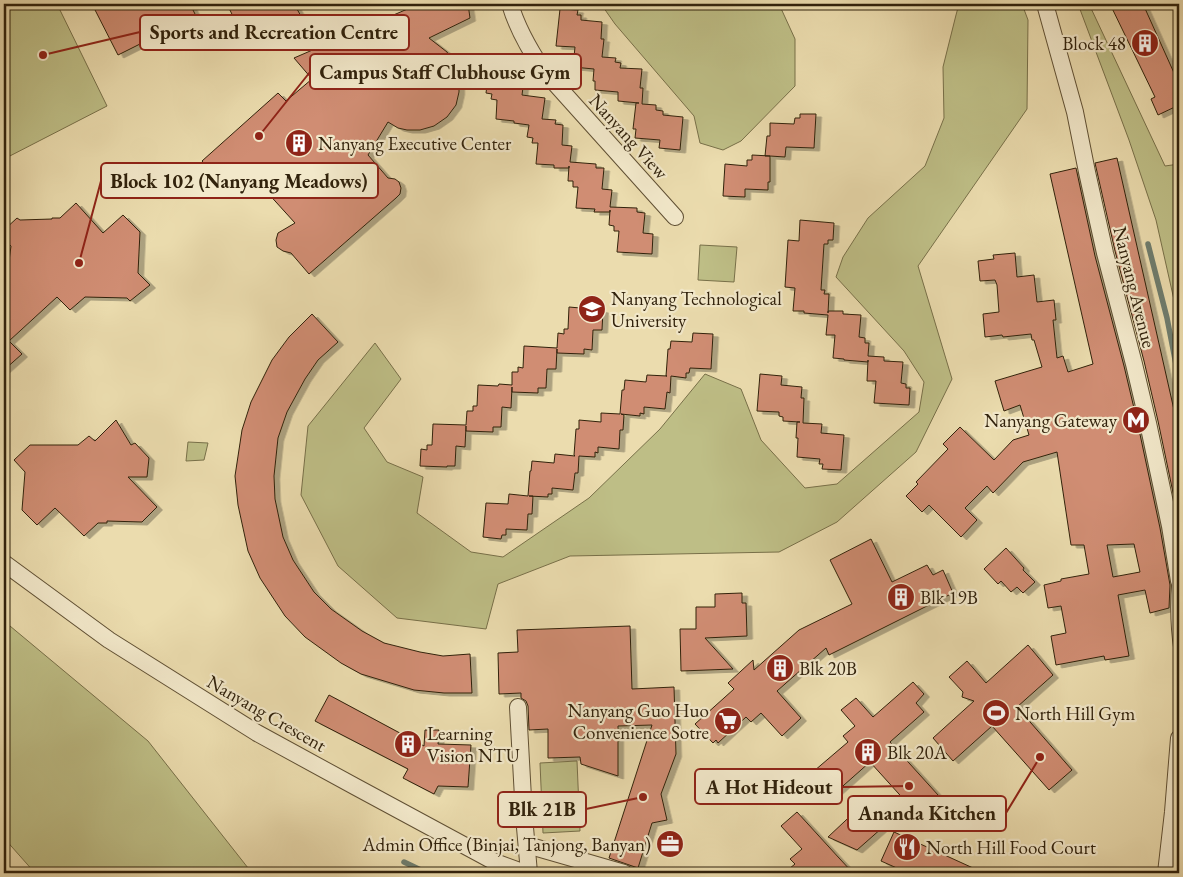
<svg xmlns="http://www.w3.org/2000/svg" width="1183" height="877" font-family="'EB Garamond',serif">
<defs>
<filter id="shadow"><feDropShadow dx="5.5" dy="3" stdDeviation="0" flood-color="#0004"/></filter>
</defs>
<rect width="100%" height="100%" fill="#ebdcae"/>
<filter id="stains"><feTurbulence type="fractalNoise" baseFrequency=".004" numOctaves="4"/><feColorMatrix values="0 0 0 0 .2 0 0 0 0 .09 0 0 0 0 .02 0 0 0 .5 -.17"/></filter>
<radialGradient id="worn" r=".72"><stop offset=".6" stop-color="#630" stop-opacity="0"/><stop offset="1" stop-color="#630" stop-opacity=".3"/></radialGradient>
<g fill="#bebe86" stroke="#787049">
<path d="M4,4h53l50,102 -103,53z"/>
<path d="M601,4h178l16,35v47l-54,55 -18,9 -23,-7 -6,-27 -79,-92z"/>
<path d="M959,4h63l6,16 -1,89 -109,157 34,113 -36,73 -79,70 -58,30 -209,4 -72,28 -12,45 -89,-11 -59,-52 -37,-71 7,-69 67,-83 26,36 -37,49 23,34 36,15 -6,36 54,39 32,5 86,-59 71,-69 45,-55 36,15 20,51 44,48 32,-4 82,-72 5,-30 -20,-31 -68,-74 7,-20 25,-39 57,-52 19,-48 -1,-51 13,-52z"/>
<path d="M1078,4h11l76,162 14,-2v158l-23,-102 -27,-80z"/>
<path d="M700,245l37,2 -3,35 -36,-2z"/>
<path d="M188,442l20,1 -4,17 -18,1z"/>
<path d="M4,621l144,120 104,132h-217l-31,-35z"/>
<path d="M577,761l3,70 -37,2 -3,-70z"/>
</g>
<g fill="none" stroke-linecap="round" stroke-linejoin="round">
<g stroke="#6f7d6e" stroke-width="5.5">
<path d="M1148,244l19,74 12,62"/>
<path d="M404,862l23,11"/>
</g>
</g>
<g fill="#d08d73" stroke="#31220c" fill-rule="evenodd" filter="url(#shadow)">
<path d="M92,4h98l6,12 -78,39z"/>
<path d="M227,4h67l7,12 -55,27z"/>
<path d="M419,4h49l2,14 -41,20 18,14 6,9 6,14v17l-3,13 -9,12 -13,9 -14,4h-13l-9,-2 -10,-6 -20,33 20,23 7,1 4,3 2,6 -1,6 -4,4 -87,76 -18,-21 -8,-2 -6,-4 -1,-7 2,-7 17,-10 -39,-43 -4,4 -1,-2 -10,11 -3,2 -8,-1 -3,-2 -5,-9 -20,-22 76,-68 8,8 26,-22 -18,-21z"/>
<path d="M1110,4h33l36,80v21l-21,10 -7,-16 4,-2z"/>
<path d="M560,9l18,1 -1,5h4v5l21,2 -1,17h3l-2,18 14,1 -1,4 6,1 -1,5 22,1 -2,19h3l-1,16 14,1v5l7,1v4l20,2 -3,33 -21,-2 1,-8 -25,-2 1,-9h-3l3,-26h3l-21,-2v-9l-23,-2v-9h-2l1,-12 -21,-2 2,-20 -19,-1z"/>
<path d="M488,78l36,2 -2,15 23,3 -3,21 14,1 -1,4 8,1 -1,20 10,1 -2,16 26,2v4h8l-2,21 10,1 -2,17 27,1v4l8,1 -2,20 10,1 -1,20 -35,-2 2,-21h-5v-5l-5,-1 1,-15v2h-16l1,-3 -19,-1 2,-21h-5v-6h-5l1,-15v2h-15v-3l-18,-1 2,-21h-6l1,-5 -6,-1 2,-12 -15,-2v-2l-18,-2 1,-19 -6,-1 1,-5 -6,-1z"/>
<path d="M800,114h16l-2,34 -28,-1 -1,10 -15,-1v26h-2v8l-23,-1v8l-22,-1 2,-32 22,2v-6h5v-5l18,1h-5l2,-20h3v-13l24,1 1,-6h5z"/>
<path d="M1117,158l62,274v89l-21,-100 -14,-60 -29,-110 -20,-88z"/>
<path d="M1076,168l19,88 29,110 14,59 22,103 10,57 -1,23 -19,5 -5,-23 -27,5 11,61 -24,4 -1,-4 -48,9 -5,-29 15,-3 -5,-27 -13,2 -4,-23 17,-4v-2l28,-5 -5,-29h-13l-14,-93 -34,10 -30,31 -6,-7 -22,22 12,12 -16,17 -32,-32 -7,7 -16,-16 12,-12 -2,-2 32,-33 -5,-5 17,-17 34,33 19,-20 16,-5 -9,-30 -16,6 -9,-30 47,-14 -8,-27h-2l-1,-6 -28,3 -1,-2 -17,2 -2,-23 16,-2 -2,-27 -2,-5 -15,1 -2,-20 16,-2 -1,-4 22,-2 2,24 17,-2 3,27 17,-2 2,20h-3l4,38 6,-2 5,16 25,-8 -43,-190zM1134,544l6,28 -27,5 -6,-32z"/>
<path d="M76,203l27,30 20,-18 17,17 -2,41 12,12 -20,16 -3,-3 -42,-1 -15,13 -13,-13 -48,44 13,13 -18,16v-72l7,-52 -7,-7v-9l13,-12 3,2 32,-1v-1h8z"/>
<path d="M800,220l34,3 -1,17h-5v4h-4l-3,46h4l-1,4h5l-1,19v-2h15v3l18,1 -2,22 6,1v5h4l-1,13 16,1v4l19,1 -2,21 5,1v4h4l-1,17 -35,-2 2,-22h-9l1,-21v2l-24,-2v-1l-11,-1 2,-23h-9l2,-20 -24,-2v-2h-11l2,-23 -10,-1 3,-47 11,1z"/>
<path d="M569,307l34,3 -1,20h-9l-1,20 -8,-1v5l-27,-1v-4l-1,20h-9l-1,19h-8v5l-26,-1v-5l-1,21 -9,-1 -1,20h-8v5l-27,-1v-5l-1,21 -9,-1 -1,20h-8v1l-27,-1 1,-17 6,1v-5h5l1,-21 33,1 1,-14h6v-5h4l1,-21 20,1 1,-2 13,1v-13h6v-5l5,1 1,-22 33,2 1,-15 6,1v-5h4z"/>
<path d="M312,314l26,28 -20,18 -13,19 -18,33 -9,26 -4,38 1,23 8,38 10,23 21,32 17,17 31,22 22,12 36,9 23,4 27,-2 2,39h-28l-30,-3 -53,-16 -20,-11 -36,-26 -20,-21 -25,-38 -12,-27 -10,-46 -3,-29 7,-46 9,-28 21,-42 17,-23z"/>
<path d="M693,333l20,1 -2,35 -21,-1 -1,5h-3v5l-15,-2 -1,17 -3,-1 -2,17 -21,-2v7l-4,-1v3l-19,-2 3,1 -1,15h-3l-1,19 -21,-2v6l-3,-1v5l-16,-1 -1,17h-3l-2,17 -21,-2v6h-4v3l-19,-1h4l-1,18h-4l-1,16 -21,-1v6h-4l-1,4 -18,-2 3,-34 22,1 1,-10 19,2 2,-25h1l1,-10 22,2 1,-9 20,2 -1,-1 2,-26h3v-9l22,2v-9l19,1 2,-24h2l1,-10 21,2 1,-7 20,1h-1l2,-27h2l1,-8 21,1z"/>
<path d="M760,374l22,2 -1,9 21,2 -1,11h3l-1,25 19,1 -1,9 23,2 -3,35 -19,-1 1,-5h-4l1,-5 -23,-2 1,-19h-2l1,-16h3l-17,-1v-4l-4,-1v-4l-22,-1z"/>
<path d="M116,420l15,25 4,-2 14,15 -2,19h-19l29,30 -15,15 -35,-1v2h-9l-14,13 -29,-28 -18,17 -15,-15 3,-38 -11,-12 16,-15h48l11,-9 6,5z"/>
<path d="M871,539l21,43 35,-17 6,10 10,-5 10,23 -124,62 -3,-7 -49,43 24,27 -19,18 -21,-23 -10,9 -5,-5 -28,26 -2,-3 -3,3 -18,-19 39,-35 -6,-6 25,-23 1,10 45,-40 53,-26 -22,-44z"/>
<path d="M1006,548l18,20 -1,2 12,12 -12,11 -6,-6 -6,5 -10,-11 -3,3 -14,-15z"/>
<path d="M742,593v10h4l1,33 -42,2 28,31 -52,2 -1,-42h16v-22h19v-13z"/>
<path d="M630,626l2,63 42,-2 2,67 -15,40 6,26 -15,3 -14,45 -29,-10 43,-133 -34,1v50l-37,-12 -1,-7 -32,1v-29l-19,1 -1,-24 -2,-5 -5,-3v-5l-22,1 -1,-41 20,-1 -1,-22z"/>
<path d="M1028,645l25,30 -36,32 55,63 -23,20 -57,-64 -39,35 -20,-23 41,-37 -12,-4 1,-5 -14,-15 18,-16 19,22z"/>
<path d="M913,682l11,12 -8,9 8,9 -34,30 58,64 -21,19 -57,-63 -35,31 -21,-22 34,-29 -5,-6 12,-10 -14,-16 15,-12 17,19z"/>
<path d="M329,695l95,51 1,-16h14l-1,14 33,1 -3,42 -30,-1 -4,8 -31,-16 5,-9 -93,-48z"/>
<path d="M861,806l21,22 -25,22 -29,-13z"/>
<path d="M797,812l42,46 14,15h-69l11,-9 -5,-5 12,-10 -21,-23z"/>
<path d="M894,832l90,41h-76l-27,-12z"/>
</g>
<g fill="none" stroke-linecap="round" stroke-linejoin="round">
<g stroke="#605034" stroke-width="11">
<path id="lane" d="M1177,579c-2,24 -2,47 2,71"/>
</g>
<g stroke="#605034" stroke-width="18">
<g id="street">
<path d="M510,4c7,24 19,45 33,66l132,147"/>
<path d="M1045,4l30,108 12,60 18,81 29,111 14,59 22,103 9,55"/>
<path d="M4,563l105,77 148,93 99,54 139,75 30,11"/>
<path d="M518,707l6,109 5,57"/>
<path d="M527,845l97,28"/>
<path d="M1166,873l7,-61 6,-74"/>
</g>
</g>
<use href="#lane" stroke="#f2e8ca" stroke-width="9"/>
<use href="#street" stroke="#f2e8ca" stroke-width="16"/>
</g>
<defs>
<g id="building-disc" transform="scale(1.4375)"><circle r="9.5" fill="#8f2418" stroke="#f2e8ca"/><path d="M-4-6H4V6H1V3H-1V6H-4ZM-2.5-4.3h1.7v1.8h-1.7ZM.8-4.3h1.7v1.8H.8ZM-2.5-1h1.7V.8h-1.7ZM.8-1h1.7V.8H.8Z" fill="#fff"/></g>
<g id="university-disc" transform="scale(1.4375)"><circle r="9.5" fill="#8f2418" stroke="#f2e8ca"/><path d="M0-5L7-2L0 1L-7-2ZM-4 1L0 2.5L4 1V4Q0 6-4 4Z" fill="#fff"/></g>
<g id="metro-disc" transform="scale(1.4375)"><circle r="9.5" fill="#8f2418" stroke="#f2e8ca"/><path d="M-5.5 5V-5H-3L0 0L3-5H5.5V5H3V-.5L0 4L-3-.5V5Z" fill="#fff"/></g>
<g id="stadium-disc" transform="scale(1.4375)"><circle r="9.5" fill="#8f2418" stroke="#f2e8ca"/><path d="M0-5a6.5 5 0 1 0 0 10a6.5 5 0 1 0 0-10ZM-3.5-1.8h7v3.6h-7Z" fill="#fff"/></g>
<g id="supermarket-disc" transform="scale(1.4375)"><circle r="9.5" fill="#8f2418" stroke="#f2e8ca"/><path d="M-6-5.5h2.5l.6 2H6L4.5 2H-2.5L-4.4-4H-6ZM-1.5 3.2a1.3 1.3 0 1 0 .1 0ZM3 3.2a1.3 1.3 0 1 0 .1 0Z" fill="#fff"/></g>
<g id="office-disc" transform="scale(1.4375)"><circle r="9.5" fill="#8f2418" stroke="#f2e8ca"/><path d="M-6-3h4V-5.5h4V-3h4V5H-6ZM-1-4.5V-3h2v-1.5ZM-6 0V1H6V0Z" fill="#fff"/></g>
<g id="restaurant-disc" transform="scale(1.4375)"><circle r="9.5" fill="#8f2418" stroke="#f2e8ca"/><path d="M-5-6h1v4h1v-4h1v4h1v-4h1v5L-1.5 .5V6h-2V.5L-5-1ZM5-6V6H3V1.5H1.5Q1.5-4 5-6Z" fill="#fff"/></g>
</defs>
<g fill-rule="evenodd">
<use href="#building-disc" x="1145" y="43"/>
<use href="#building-disc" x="299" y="143"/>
<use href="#university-disc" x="592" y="309"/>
<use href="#metro-disc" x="1136" y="420"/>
<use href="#building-disc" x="901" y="597"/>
<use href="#building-disc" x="780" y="668"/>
<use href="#stadium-disc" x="996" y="713"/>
<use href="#supermarket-disc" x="728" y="721"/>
<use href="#building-disc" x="408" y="744"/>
<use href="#building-disc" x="868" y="752"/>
<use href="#office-disc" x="670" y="844"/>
<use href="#restaurant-disc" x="907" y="847"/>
</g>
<g text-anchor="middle" stroke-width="4.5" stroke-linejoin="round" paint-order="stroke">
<g font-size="19" fill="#31220c" stroke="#f2e8ca" text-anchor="start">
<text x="1126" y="50" text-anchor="end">Block 48</text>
<text x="318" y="150">Nanyang Executive Center</text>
<text x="611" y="305">Nanyang Technological<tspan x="611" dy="22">University</tspan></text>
<text x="1117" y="427" text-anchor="end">Nanyang Gateway</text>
<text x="920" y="604">Blk 19B</text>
<text x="799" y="675">Blk 20B</text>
<text x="709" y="717" text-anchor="end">Nanyang Guo Huo<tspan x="709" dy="22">Convenience Sotre</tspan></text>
<text x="1015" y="720">North Hill Gym</text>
<text x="427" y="740">Learning<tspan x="427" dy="22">Vision NTU</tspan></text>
<text x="887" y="759">Blk 20A</text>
<text x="651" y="851" text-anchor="end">Admin Office (Binjai, Tanjong, Banyan)</text>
<text x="926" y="854">North Hill Food Court</text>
</g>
<g font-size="19" fill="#31220c" stroke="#f2e8ca">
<text transform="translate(629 136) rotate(48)" y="7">Nanyang View</text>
<text transform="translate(1135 287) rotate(76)" y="7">Nanyang Avenue</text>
<text transform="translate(267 713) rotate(30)" y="7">Nanyang Crescent</text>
</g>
</g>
<path fill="none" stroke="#8f2418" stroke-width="2" d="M43 55L140 32M259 136L310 72M79 263L101 181M909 786L842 787M643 797L586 809M1040 757L1006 813"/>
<g fill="#8f2418" stroke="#f2e8ca" stroke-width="2">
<circle cx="43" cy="55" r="5"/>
<circle cx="259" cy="136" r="5"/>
<circle cx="79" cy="263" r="5"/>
<circle cx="909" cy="786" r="5"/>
<circle cx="643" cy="797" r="5"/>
<circle cx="1040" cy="757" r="5"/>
</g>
<g fill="#f2e8ca" stroke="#8f2418" stroke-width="2">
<rect x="140" y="15" width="269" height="35" rx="5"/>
<rect x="310" y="54" width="271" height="35" rx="5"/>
<rect x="101" y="163" width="277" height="35" rx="5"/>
<rect x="695" y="769" width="147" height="35" rx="5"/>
<rect x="498" y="792" width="88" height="35" rx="5"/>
<rect x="848" y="796" width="158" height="35" rx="5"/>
</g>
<g font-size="20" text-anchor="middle" font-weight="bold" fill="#31220c">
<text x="274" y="39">Sports and Recreation Centre</text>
<text x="445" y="79">Campus Staff Clubhouse Gym</text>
<text x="239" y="188">Block 102 (Nanyang Meadows)</text>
<text x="769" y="794">A Hot Hideout</text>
<text x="542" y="816">Blk 21B</text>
<text x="927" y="820">Ananda Kitchen</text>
</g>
<rect width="1183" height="877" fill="none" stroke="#ebdcae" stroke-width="20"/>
<rect x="5" y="5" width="1173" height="867" fill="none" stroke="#31220c" stroke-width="2.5"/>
<rect x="10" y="10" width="1163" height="857" fill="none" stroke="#31220c"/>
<rect width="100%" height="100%" filter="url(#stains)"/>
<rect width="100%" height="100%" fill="url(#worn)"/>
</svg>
